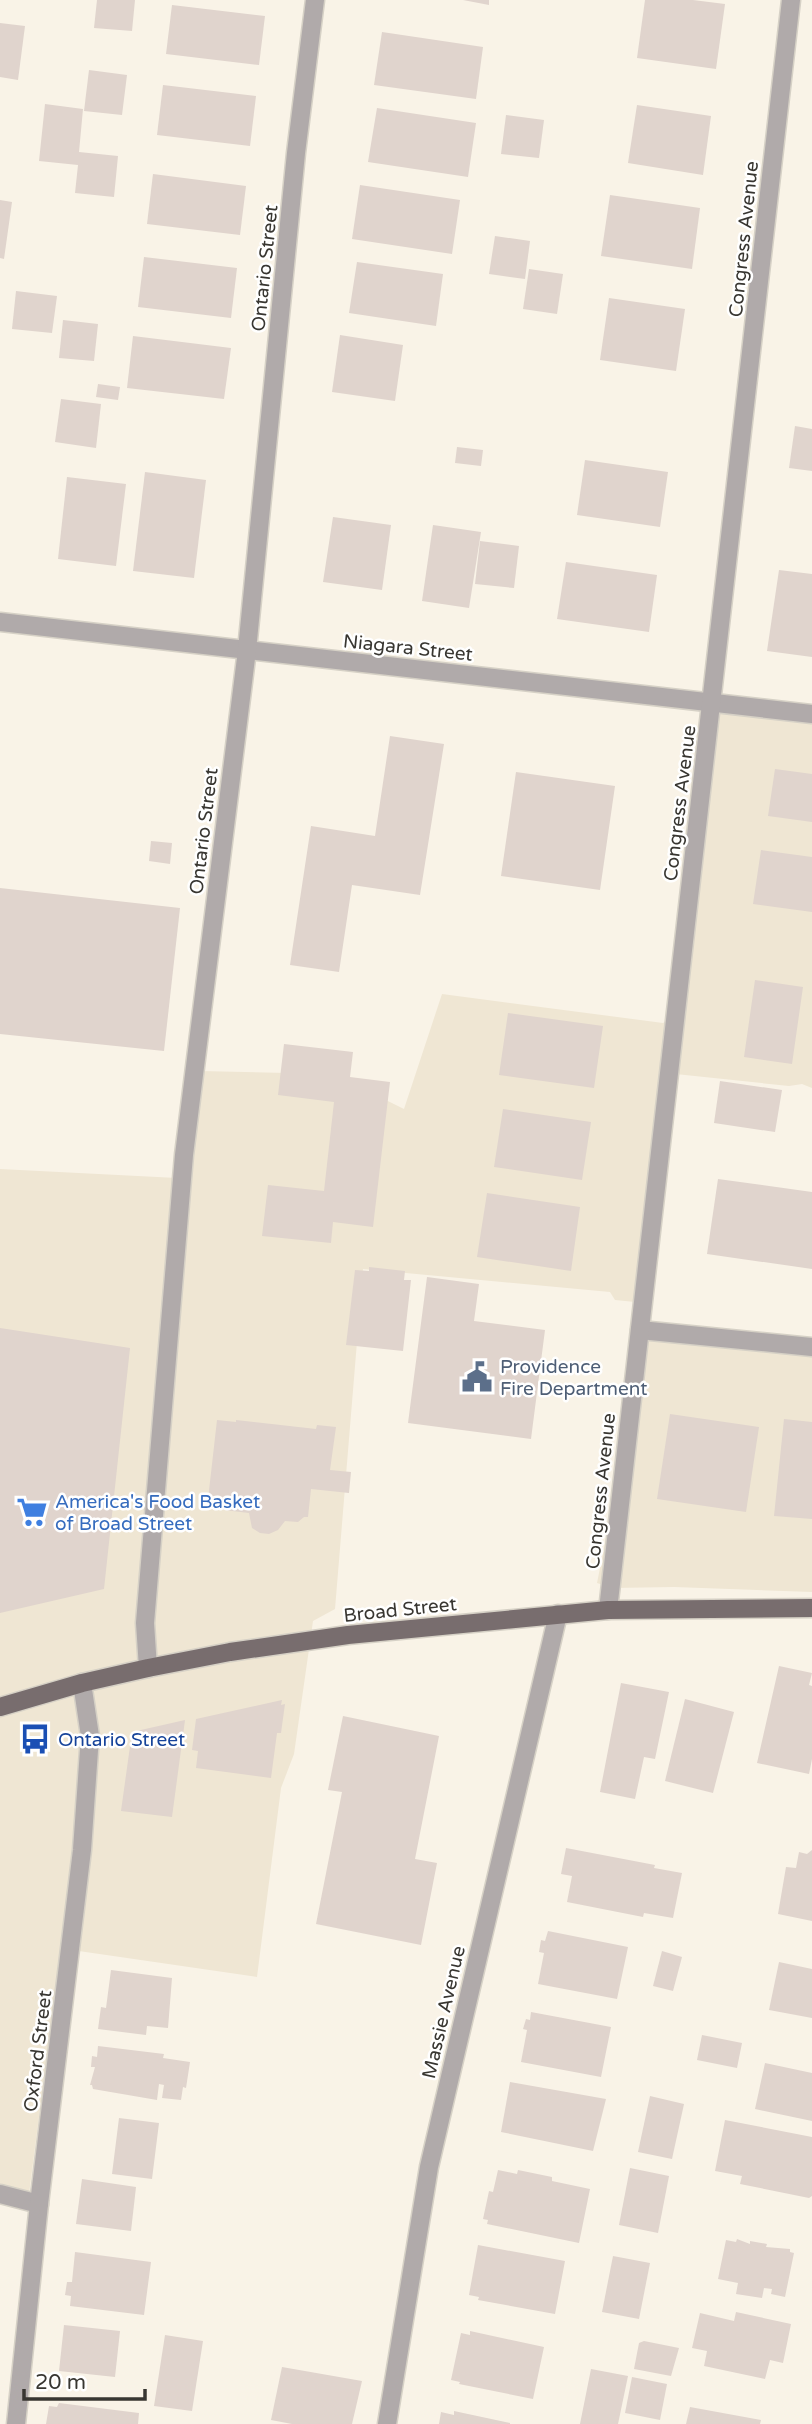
<svg xmlns="http://www.w3.org/2000/svg" width="812" height="2424" font-family="'Varela Round',sans-serif">
<rect width="100%" height="100%" fill="#f9f3e7"/>
<g fill="#efe6d3">
<path d="M702,707l110,6v375l-10,-4 -13,2 -123,-13 -31,229 -20,-2 -5,-8 -247,-23 -28,340 -22,12 -19,133 -13,34 -24,189 -192,-28 -7,20 -29,225 -29,-2v-1023l177,9 23,-107 133,3 71,35 38,-115 221,29 7,-5 28,-288z"/>
<path d="M632,1330l14,10 166,7v245l-138,-5 -61,1 -16,-5 9,-45z"/>
</g>
<g fill="#e0d4cd">
<path d="M97,0h38l-3,31 -38,-3z"/>
<path d="M463,0h26v5z"/>
<path d="M645,0h48l32,4 -9,65 -79,-11z"/>
<path d="M172,5l93,11 -6,49 -93,-11z"/>
<path d="M0,23l25,3 -7,54 -18,-3z"/>
<path d="M382,32l101,15 -7,52 -102,-14z"/>
<path d="M89,70l38,5 -5,40 -38,-4z"/>
<path d="M163,85l93,11 -6,50 -93,-11z"/>
<path d="M45,104l38,5 -4,43 39,4 -4,41 -39,-4 3,-28 -39,-4z"/>
<path d="M637,105l74,11 -8,59 -75,-12z"/>
<path d="M377,108l99,15 -8,54 -100,-15z"/>
<path d="M506,115l38,5 -5,38 -38,-4z"/>
<path d="M153,174l93,12 -6,49 -93,-11z"/>
<path d="M360,185l100,15 -8,54 -100,-15z"/>
<path d="M610,195l90,13 -8,61 -91,-13z"/>
<path d="M0,200l12,2 -8,57 -4,-1z"/>
<path d="M495,236l35,5 -5,38 -36,-5z"/>
<path d="M144,257l93,11 -6,50 -93,-11z"/>
<path d="M357,262l86,12 -7,52 -87,-13z"/>
<path d="M529,269l34,5 -6,40 -34,-5z"/>
<path d="M16,291l41,5 -5,37 -40,-4z"/>
<path d="M609,298l76,11 -9,62 -76,-11z"/>
<path d="M63,320l35,4 -4,37 -35,-3z"/>
<path d="M340,335l63,10 -8,56 -63,-9z"/>
<path d="M133,336l98,12 -7,51 -97,-11z"/>
<path d="M98,384l22,3 -2,13 -22,-3z"/>
<path d="M61,399l40,5 -5,44 -41,-6z"/>
<path d="M795,426l17,3v42l-23,-3z"/>
<path d="M457,447l26,3 -2,16 -26,-3z"/>
<path d="M585,460l83,12 -8,55 -83,-12z"/>
<path d="M145,472l61,8 -12,98 -61,-7z"/>
<path d="M67,477l59,7 -10,82 -58,-7z"/>
<path d="M333,517l58,8 -9,65 -59,-8z"/>
<path d="M433,525l48,7 -12,76 -47,-7z"/>
<path d="M480,541l39,5 -5,42 -39,-4z"/>
<path d="M566,562l91,13 -8,57 -92,-13z"/>
<path d="M779,570l33,4v83l-45,-6z"/>
<path d="M390,736l54,8 -24,151 -68,-10 -13,87 -49,-7 21,-139 64,10z"/>
<path d="M775,769l37,5v48l-44,-6z"/>
<path d="M516,772l99,14 -15,104 -99,-14z"/>
<path d="M151,841l21,2 -2,21 -21,-3z"/>
<path d="M761,850l51,7v55l-59,-8z"/>
<path d="M0,888l180,20 -16,143 -164,-17z"/>
<path d="M755,980l48,7 -11,77 -48,-7z"/>
<path d="M508,1013l95,13 -9,62 -95,-13z"/>
<path d="M284,1044l69,8 -3,25 40,5 -17,145 -40,-5 -2,21 -69,-7 6,-51 56,6 10,-89 -56,-7z"/>
<path d="M720,1081l62,9 -7,42 -61,-9z"/>
<path d="M503,1109l88,13 -9,58 -88,-13z"/>
<path d="M718,1179l94,13v77l-105,-15z"/>
<path d="M487,1193l93,14 -9,64 -94,-14z"/>
<path d="M369,1267l36,4 -1,9h7l-8,71 -57,-6 9,-75 14,1z"/>
<path d="M427,1277l52,7 -5,37 71,9 -14,109 -123,-16z"/>
<path d="M0,1328l130,20 -26,241 -104,24z"/>
<path d="M670,1414l89,13 -13,85 -89,-13z"/>
<path d="M784,1419l28,3v97l-38,-3z"/>
<path d="M217,1420l19,2v-2l80,9 1,-4 19,2 -6,43 21,2 -2,21 -38,-4 -3,28h-4l-6,5 -13,-1 -7,9 -9,4 -9,-1 -8,-5 -3,-15 -42,-5z"/>
<path d="M779,1666l33,7 -3,12 3,1v73l-3,15 -52,-11z"/>
<path d="M621,1683l48,9 -14,67 -11,-2 -9,42 -35,-7z"/>
<path d="M685,1699l49,13 -21,81 -48,-12z"/>
<path d="M282,1700l-1,5 4,-1 -4,29h-4l-6,45 -75,-10 2,-17 -6,-1 4,-31z"/>
<path d="M343,1716l96,20 -24,123 22,4 -16,82 -105,-21 26,-132 -14,-2z"/>
<path d="M185,1720l-13,97 -51,-6 11,-79z"/>
<path d="M566,1848l89,17 -1,3 28,5 -9,45 -29,-5 -1,4 -76,-15 5,-26 -11,-2z"/>
<path d="M812,1850v71l-34,-7 8,-47 10,1 3,-16 8,2z"/>
<path d="M548,1931l80,16 -11,52 -79,-15 6,-31 -5,-1 2,-12 4,1z"/>
<path d="M662,1951l20,6 -9,34 -20,-5z"/>
<path d="M779,1962l33,7v49l-43,-8z"/>
<path d="M111,1970l61,8 -4,50 -21,-2 -1,9 -48,-6 3,-22 5,1z"/>
<path d="M531,2012l80,15 -10,50 -80,-15 6,-32 -4,-1 3,-10 4,1z"/>
<path d="M702,2035l40,8 -5,25 -40,-8z"/>
<path d="M98,2046l66,8 -1,4 27,4 -4,26 -3,-1 -2,13 -19,-2 2,-13 -5,-1 -2,16 -64,-11 -1,-4h-2l5,-18h-4l1,-11 5,1z"/>
<path d="M765,2063l47,10v48l-57,-12z"/>
<path d="M510,2082l96,17 -13,52 -92,-19z"/>
<path d="M650,2096l34,8 -12,55 -34,-7z"/>
<path d="M119,2118l40,5 -7,56 -40,-5z"/>
<path d="M725,2120l87,17v59l-3,2 -69,-14 2,-8 -27,-5z"/>
<path d="M630,2168l39,8 -11,57 -39,-8z"/>
<path d="M498,2170l19,4 1,-4 34,7v4l38,8 -11,54 -92,-19 1,-4 -5,-1 6,-28 4,1z"/>
<path d="M82,2179l54,8 -5,44 -55,-7z"/>
<path d="M737,2239l13,5v-3l17,3 -1,3 24,2v3l4,1 -9,44 -14,-3 1,-5 -8,-1 -2,10 -26,-4 2,-11 -20,-4 8,-39 10,2z"/>
<path d="M478,2245l87,16 -10,53 -77,-14 1,-3 -10,-2z"/>
<path d="M75,2252l76,10 -7,53 -74,-9 1,-10 -6,-1 2,-13h5z"/>
<path d="M613,2256l37,7 -11,56 -37,-7z"/>
<path d="M736,2312l55,12 -8,39 -13,-3 -5,19 -61,-13 3,-15 -15,-3 8,-35 34,8z"/>
<path d="M64,2325l56,6 -5,46 -56,-6z"/>
<path d="M470,2331l74,16 -11,52 -74,-15 1,-2 -9,-2 10,-47 9,2z"/>
<path d="M165,2335l38,6 -11,70 -38,-5z"/>
<path d="M644,2341l35,7 -8,28 -37,-7 5,-26z"/>
<path d="M282,2367l80,14 -10,43h-60l-21,-4z"/>
<path d="M591,2369l37,7 -10,48h-38z"/>
<path d="M632,2377l35,7 -7,36 -35,-7z"/>
<path d="M59,2403l80,10 -1,11h-92l3,-18 8,1z"/>
<path d="M690,2407l71,13 -1,4h-74z"/>
<path d="M454,2411l56,12v1h-71l2,-12 13,3z"/>
</g>
<g fill="none" stroke-linecap="round" stroke-linejoin="round">
<g stroke="#d6d1c6" stroke-width="21">
<path id="service" d="M640,1330l172,17"/>
</g>
<g stroke="#d6d1c6" stroke-width="21">
<g id="minor">
<path d="M0,622l812,92"/>
<path d="M608,1610l183,-1610"/>
<path d="M148,1668l-3,-45 39,-468 63,-505 49,-497 19,-153"/>
<path d="M0,2194l39,10"/>
<path d="M16,2424l23,-220 43,-354 8,-114 -8,-53"/>
<path d="M387,2424l42,-257 129,-553"/>
</g>
</g>
<g stroke="#d6d1c6" stroke-width="21">
<path id="primary" d="M0,1707l82,-24 66,-15 82,-16 118,-17 260,-25 204,-2"/>
</g>
<use href="#service" stroke="#b0aaaa" stroke-width="18"/>
<use href="#minor" stroke="#b0aaaa" stroke-width="18"/>
<use href="#primary" stroke="#786d6e" stroke-width="18"/>
</g>
<defs>
<g id="civic-bare" transform="scale(2.415)"><path d="M-.6-6.5H3V-4.5H.6V-3L4-1V1h2V6H-6V1h2V-1L-.6-3ZM-1.2 2.5V6h2.4V2.5Z" fill="#5c6f8a" stroke="#fff" stroke-width="2.5" paint-order="stroke"/></g>
<g id="supermarket-bare" transform="scale(2.415)"><path d="M-6-5.5h2.5l.6 2H6L4.5 2H-2.5L-4.4-4H-6ZM-1.5 3.2a1.3 1.3 0 1 0 .1 0ZM3 3.2a1.3 1.3 0 1 0 .1 0Z" fill="#3f7fe0" stroke="#fff" stroke-width="2.5" paint-order="stroke"/></g>
<g id="bus-bare" transform="scale(2.415)"><path d="M-5-6H5V4H4V6H2V4H-2V6H-4V4H-5ZM-3.5-4V0h7V-4ZM-3.5 1.2v1.5H-2V1.2ZM2 1.2v1.5H3.5V1.2Z" fill="#1a4fb4" stroke="#fff" stroke-width="2.5" paint-order="stroke"/></g>
</defs>
<g fill-rule="evenodd">
<use href="#civic-bare" x="477" y="1377"/>
<use href="#supermarket-bare" x="32" y="1512"/>
<use href="#bus-bare" x="35" y="1739"/>
</g>
<g text-anchor="middle" stroke-width="5" stroke-linejoin="round" paint-order="stroke">
<g font-size="19" fill="#383631" stroke="#fff">
<text transform="translate(743 239) rotate(-84)" y="7">Congress Avenue</text>
<text transform="translate(264 268) rotate(-84)" y="7">Ontario Street</text>
<text transform="translate(408 647) rotate(6)" y="7">Niagara Street</text>
<text transform="translate(679 803) rotate(-83)" y="7">Congress Avenue</text>
<text transform="translate(203 831) rotate(-83)" y="7">Ontario Street</text>
<text transform="translate(600 1491) rotate(-84)" y="7">Congress Avenue</text>
<text transform="translate(400 1609) rotate(-6)" y="7">Broad Street</text>
<text transform="translate(443 2012) rotate(-77)" y="7">Massie Avenue</text>
<text transform="translate(37 2051) rotate(-83)" y="7">Oxford Street</text>
</g>
<g font-size="19" fill="#4e5e75" stroke="#fff" text-anchor="start">
<text x="500" y="1373">Providence<tspan x="500" dy="22">Fire Department</tspan></text>
</g>
<g font-size="19" fill="#366cbe" stroke="#fff" text-anchor="start">
<text x="55" y="1508">America's Food Basket<tspan x="55" dy="22">of Broad Street</tspan></text>
</g>
<g font-size="19" fill="#164399" stroke="#fff" text-anchor="start">
<text x="58" y="1746">Ontario Street</text>
</g>
</g>
<path d="M24 2389v10h121v-10" fill="none" stroke="#383631" stroke-width="3.5"/>
<text x="35" y="2389" font-size="21" fill="#383631" stroke="#ffffff" stroke-width="5" paint-order="stroke">20 m</text>
</svg>
